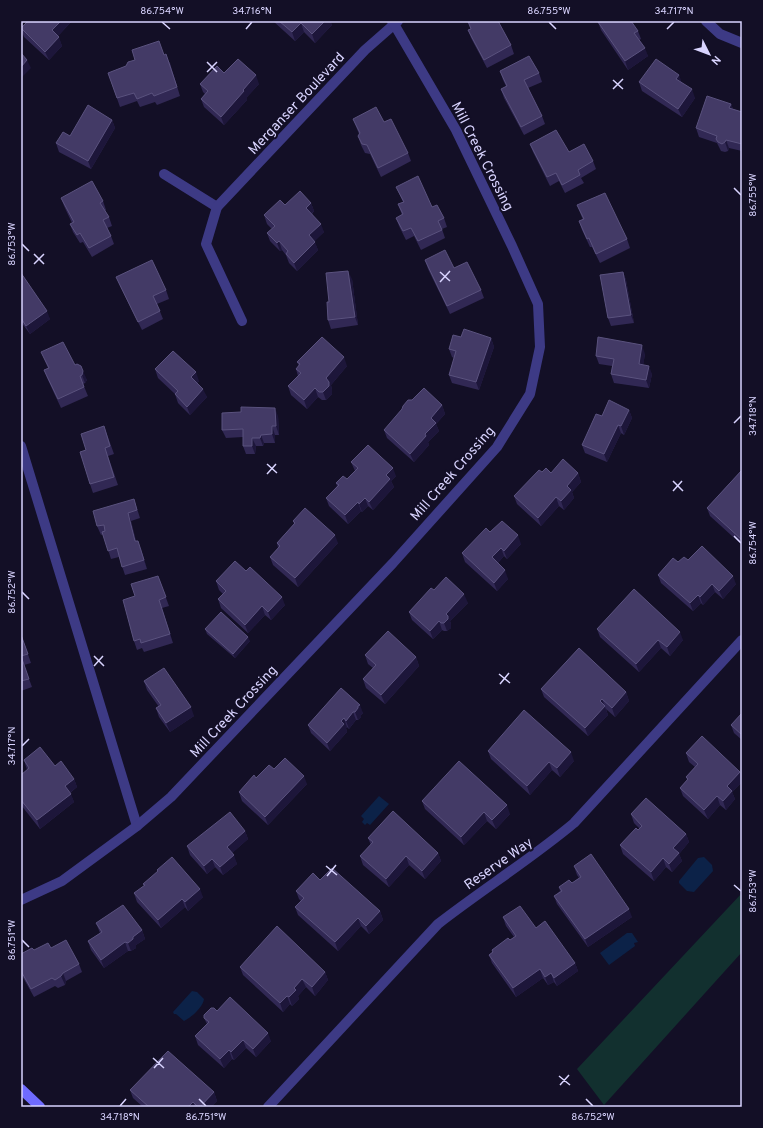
<svg xmlns="http://www.w3.org/2000/svg" width="763" height="1128" font-family="Overpass,sans-serif">
<rect width="100%" height="100%" fill="#130f26"/>
<path fill="#12302f" d="M742,893v59l-138,153 -27,-36z"/>
<g fill="#0c2248">
<path d="M379,796l10,8 -19,21 -3,-2 -2,2 -3,-3 2,-3 -3,-3z"/>
<path d="M704,857l8,8 1,6 -19,21 -7,-1 -8,-8v-2l19,-23z"/>
<path d="M627,933h5l6,9 -4,1 1,3 -26,19 -9,-12z"/>
<path d="M192,991l5,1 7,7c-1,8 -12,18 -20,22l-8,-7h-2l-1,-2z"/>
</g>
<g fill="none" stroke-linecap="round" stroke-linejoin="round">
<g stroke="#3d3a85" stroke-width="10">
<path d="M706,21l14,13 22,9"/>
<path d="M164,174l53,33"/>
<path d="M242,321l-36,-77 11,-37 148,-157 33,-29"/>
<path d="M21,446l116,380"/>
<path d="M21,900l41,-19 75,-55 34,-29 222,-234 104,-116 33,-53 10,-47 -2,-43 -26,-58 -56,-116 -62,-106 -2,-3"/>
<path d="M268,1107l170,-183c45,-35 93,-65 136,-101l168,-183"/>
</g>
<path stroke="#6f6bff" stroke-width="10" d="M21,1089l19,18"/>
</g>
<g fill="#312854">
<path d="M28,21h44l-14,15 4,10 -13,14 -25,-23 -3,-8z"/>
<path d="M273,21h57l2,4 -17,18 -11,-11 -9,9z"/>
<path d="M467,21h31l13,24 3,9 -27,14 -16,-30 -3,-8 3,-1z"/>
<path d="M598,22l40,9 3,8 -2,1 9,16 -20,14 -27,-40z"/>
<path d="M164,55l6,8 10,33 -23,9 -2,-3 -15,5 -3,-6 -17,6 -12,-34 18,-7z"/>
<path d="M500,71l39,2 3,9 -14,6 14,28 3,8 -21,11 -20,-37 -3,-9 5,-3 -3,-6z"/>
<path d="M224,73l35,11 -12,13v3l-23,25 -20,-18 -3,-8 4,-5 -2,-2 -3,-8z"/>
<path d="M639,82l43,1 13,15 -13,19 -40,-26z"/>
<path d="M731,104l2,5 9,3v39l-13,-3 -1,3 -3,1 -4,-1 -4,-8 -18,-6 -3,-9z"/>
<path d="M353,119l31,3 24,31 3,8 -30,16 -11,-23 -5,-1 -4,-8 -3,-9 1,-2z"/>
<path d="M112,120l3,8 -24,41 -32,-17 -3,-9 14,-7z"/>
<path d="M530,144l39,8 24,9 3,8 -15,9 3,5 -19,10 -6,-12 -9,5 -17,-34z"/>
<path d="M396,187l36,20 12,11 3,9 -5,2 3,9 -24,12 -7,-14 -8,4 -7,-14 -3,-8 6,-3 -4,-11 5,-2z"/>
<path d="M61,198l42,3 3,9 -1,1 4,6 3,9 -5,2 4,8 3,8 -22,13 -9,-15 -3,1 -7,-11 -3,-8 2,-1 -8,-17z"/>
<path d="M311,203l3,8 -2,3 12,18 -10,9 4,9 -21,21 -8,-8 -3,-8 -4,-5 -2,1 -10,-10 -3,-8 5,-4 -5,-5 -3,-9 21,-10z"/>
<path d="M577,205l50,34 3,9 -30,15 -8,-16h-2l-8,-17 -3,-9 4,-1z"/>
<path d="M425,260l29,8 27,22 3,8 -34,16 -22,-45z"/>
<path d="M623,272l3,8 8,43 -23,3 -3,-8z"/>
<path d="M21,273l29,46 -20,15 -9,-12z"/>
<path d="M116,277l50,13 3,9 -12,5 6,15 -21,11 -22,-44z"/>
<path d="M352,279l6,46 -27,4 -3,-9 1,-18z"/>
<path d="M491,338l3,9 -15,43 -27,-7 -3,-8 5,-17 -2,-1 -3,-8z"/>
<path d="M41,352l34,13 12,15 -2,3 -2,1 5,12 -27,12 -14,-30 -3,-8 4,-2z"/>
<path d="M645,354l-2,11 9,9 -3,14 -35,-5 -3,-9 1,-8 -13,-2 -3,-8z"/>
<path d="M297,362l50,4 -16,19 1,5v4l-6,6h-4l-4,-3 -11,12 -16,-14 -3,-9 10,-10 -2,-7 3,-3z"/>
<path d="M155,369l44,12 -2,2 10,14 -17,18 -12,-12 -3,-9 -17,-16z"/>
<path d="M442,405l3,9 -9,10 3,7 -11,11 1,3 -15,17 -27,-24 -3,-8z"/>
<path d="M629,410l3,8 -8,17 -3,-2 -14,29 -22,-9 -3,-8 20,-29z"/>
<path d="M278,416l1,19h-4v8h-11l-1,3h-7l-1,8h-9l-3,-8v-9l-17,1 -4,-8z"/>
<path d="M104,426l10,28 -6,2 10,29 -25,8 -3,-9 -4,-34z"/>
<path d="M351,462l45,14 -5,5 3,6 -21,23 -5,-4 -6,6 -1,-1 -13,13 -19,-18 -3,-8 11,-12 -1,-3 11,-4 8,-8z"/>
<path d="M742,470v75l-32,-29 -3,-8z"/>
<path d="M542,472l9,1h27l3,9 -9,10 2,6 -10,12 -5,-4 -18,20 -24,-22 -3,-8z"/>
<path d="M134,499l6,19 -9,3 5,20 5,8 6,20 -22,6 -6,-18 -8,2 -8,-25 -2,1 -4,-9z"/>
<path d="M293,521l45,22 -40,44 -25,-22 -3,-8 8,-9 -1,-5 17,-19z"/>
<path d="M490,532l31,12 -14,15 -3,-3 -6,7 10,16 -11,12 -32,-29 -3,-9z"/>
<path d="M688,560l48,24 -13,15 -8,-7 -12,13 -2,-2 -8,8 -32,-28 -3,-8 20,-13z"/>
<path d="M246,571l39,34 -14,15 -6,-5 -17,18 -27,-25 -3,-9 5,-5 -4,-4 -3,-9z"/>
<path d="M158,576l11,30 -7,2 11,35 -29,9 -2,-4 -5,2 -3,-9 1,-45z"/>
<path d="M434,590l34,13 -18,18 1,3v4l-4,3h-3l-2,-1 -9,9 -21,-19 -3,-8z"/>
<path d="M205,629l45,12 -15,17 -28,-24z"/>
<path d="M597,629l86,11 -13,16 -9,-8 -22,24 -39,-35z"/>
<path d="M21,634l10,29 -7,2 8,22 -11,4z"/>
<path d="M365,655l51,2 3,9 -34,38 -19,-16 -3,-9 10,-11 -5,-4z"/>
<path d="M144,681l50,35 -24,16 -11,-15 -3,-9 3,-1 -12,-17z"/>
<path d="M341,688l22,25 -2,2v2l-3,3h-2l-7,9 -2,-2 -1,1 1,4 -17,19 -19,-18 -3,-8z"/>
<path d="M541,689l85,3 3,9 -14,16 -9,-8 2,6 -20,21 -44,-39z"/>
<path d="M742,713v27l-8,-7 -3,-8z"/>
<path d="M488,751l86,10 -14,16 -8,-7 -22,25 -39,-36z"/>
<path d="M686,753l54,19 2,4v6l-10,10 3,7 -9,11 -6,-5 -12,14 -25,-23 -3,-8 7,-8 -1,-3 9,-10 -6,-5z"/>
<path d="M24,760l31,6 19,13 3,8 -7,6 4,9 -34,27 -19,-24v-30l6,-5z"/>
<path d="M274,769l33,15 -39,41 -26,-24 -3,-9 17,-14z"/>
<path d="M422,801l88,13 -14,15 -9,-8 -23,24 -39,-36z"/>
<path d="M631,814l55,20 3,8 -10,12 3,7 -10,11 -6,-5 -12,14 -31,-27 -3,-9 20,-16 -6,-6z"/>
<path d="M245,831l3,8 -16,14 5,11 -14,11 -8,-8 -8,7 -17,-19 -3,-9z"/>
<path d="M368,838l70,15 3,8 -16,18 -16,-14 -20,22 -26,-22 -3,-9 11,-11z"/>
<path d="M574,866l58,51 -44,30 -31,-43 -3,-8 6,-5 -1,-4 13,-4 7,-5 -2,-3z"/>
<path d="M157,870l46,27 -15,14 -3,-4 -24,21 -24,-26 -3,-9 10,-7 -1,-2 15,-12z"/>
<path d="M320,880l60,31 3,9 -14,14 -8,-8 -23,25 -40,-36 -3,-8 6,-6 -2,-2 -3,-8z"/>
<path d="M503,917l33,11 39,35 3,8 -21,15 -3,-4 -6,3 -5,-7 -27,19 -24,-34 -3,-8 3,-3v-2l18,-10 4,-3 -8,-11z"/>
<path d="M96,923l46,7 3,9 -9,6v3l-5,3h-3l-24,17 -13,-18 -3,-9 12,-8z"/>
<path d="M51,948l28,16 3,8 -16,9 -1,4 -7,3 -3,-2 -21,11 -13,-23v-20l13,-4z"/>
<path d="M240,967l85,5 3,8 -13,16 -9,-9 -8,9 1,3 -7,7 -2,-2 -7,8 -40,-37z"/>
<path d="M217,1011l54,30 -15,16 -10,-9 -12,12 -2,-1 -8,9 -26,-23 -3,-9 12,-12 -3,-6z"/>
<path d="M130,1090l84,2 3,9 -6,6h-68l-10,-9z"/>
</g>
<g fill="#1d163a">
<path d="M61,21h11l-17,18 -3,-9z"/>
<path d="M325,21h5l2,4 -17,18 -3,-9z"/>
<path d="M301,23l3,9 -9,9 -3,-9z"/>
<path d="M59,37l3,9 -13,14 -4,-8z"/>
<path d="M645,48l3,8 -20,14 -3,-9z"/>
<path d="M27,60l4,8 -10,10v-11z"/>
<path d="M256,75l3,9 -12,13v3l-23,25 -3,-8 22,-27z"/>
<path d="M679,75l3,8 -6,-4z"/>
<path d="M692,89l3,9 -13,19 -4,-8z"/>
<path d="M731,104l3,8 -5,-4z"/>
<path d="M112,120l3,8 -24,41 -3,-8z"/>
<path d="M726,140l3,8 -1,3 -3,-9z"/>
<path d="M311,203l3,8 -5,5 -3,-8z"/>
<path d="M321,224l3,8 -12,12 -3,-9z"/>
<path d="M279,241l3,9 -2,1 -3,-8z"/>
<path d="M315,242l3,8 -21,21 -3,-8z"/>
<path d="M348,271l4,8 6,46 -3,-8z"/>
<path d="M623,272l3,8 8,43 -3,-8z"/>
<path d="M47,311l3,8 -20,15 -4,-8z"/>
<path d="M491,338l3,9 -15,43 -3,-8z"/>
<path d="M642,345l3,9 -3,19 -3,-9z"/>
<path d="M344,357l3,9 -16,19 1,5v4l-6,6 -3,-8 3,-14z"/>
<path d="M649,366l3,8 -3,14 -3,-8z"/>
<path d="M83,371l4,9 -2,3 -3,-8z"/>
<path d="M196,372l3,9 -5,5 -3,-9z"/>
<path d="M315,388l3,9 -11,12 -3,-9z"/>
<path d="M203,389l4,8 -17,18 -3,-8z"/>
<path d="M442,405l3,9 -9,10 3,7 -11,11 1,3 -15,17 -4,-8 15,-20 6,-16z"/>
<path d="M275,408l3,8 1,19 -3,-9z"/>
<path d="M629,410l3,8 -8,17 -3,-9z"/>
<path d="M618,425l3,8 -14,29 -3,-8z"/>
<path d="M272,426l3,9v8l-3,-9z"/>
<path d="M261,435l3,8 -1,3 -3,-8z"/>
<path d="M252,438l4,8 -1,8 -3,-8z"/>
<path d="M393,468l3,8 -5,5 3,6 -21,23 -4,-8 17,-27z"/>
<path d="M578,473l3,9 -9,10 2,6 -10,12 -3,-9 6,-15z"/>
<path d="M556,497l3,9 -18,20 -3,-8z"/>
<path d="M365,498l3,8 -6,6 -3,-8z"/>
<path d="M358,502l3,9 -13,13 -3,-9z"/>
<path d="M128,513l3,8 7,29 -3,-9z"/>
<path d="M335,535l3,8 -40,44 -3,-9z"/>
<path d="M518,535l3,9 -14,15 -3,-8z"/>
<path d="M138,541l3,8 6,20 -3,-9z"/>
<path d="M501,548l3,8 -9,10 -3,-9z"/>
<path d="M505,570l3,9 -11,12 -3,-8z"/>
<path d="M733,576l3,8 -13,15 -4,-8z"/>
<path d="M712,584l3,8 -12,13 -3,-8z"/>
<path d="M464,594l4,9 -18,18 1,3v4l-4,3 -3,-8 2,-9z"/>
<path d="M698,595l3,8 -8,8 -3,-8z"/>
<path d="M282,597l3,8 -14,15 -3,-8z"/>
<path d="M159,600l3,8 11,35 -3,-9z"/>
<path d="M262,606l3,9 -17,18 -3,-8z"/>
<path d="M439,621l3,9 -9,9 -3,-8z"/>
<path d="M680,632l3,8 -13,16 -3,-9z"/>
<path d="M248,637l2,4 -15,17 -2,-4z"/>
<path d="M658,640l3,8 -22,24 -3,-8z"/>
<path d="M416,657l3,9 -34,38 -4,-9z"/>
<path d="M626,692l3,9 -14,16 -3,-9z"/>
<path d="M602,699l6,16 -20,21 -3,-8 15,-27z"/>
<path d="M360,705l3,8 -2,2v2l-3,3 -3,-8 3,-6z"/>
<path d="M191,707l3,9 -24,16 -4,-9z"/>
<path d="M353,712l3,8 -7,9 -3,-8z"/>
<path d="M344,718l3,9 -1,1 1,4 -17,19 -3,-8z"/>
<path d="M571,752l3,9 -14,16 -3,-9z"/>
<path d="M549,762l3,8 -22,25 -3,-9z"/>
<path d="M740,772l2,4v6l-10,10 3,7 -9,11 -3,-9 4,-15z"/>
<path d="M304,776l3,8 -39,41 -3,-8z"/>
<path d="M74,779l3,8 -9,7 -3,-8z"/>
<path d="M71,794l3,8 -34,27 -3,-9z"/>
<path d="M717,796l3,9 -12,14 -4,-9z"/>
<path d="M507,805l3,9 -14,15 -4,-9z"/>
<path d="M484,812l3,9 -23,24 -3,-8z"/>
<path d="M245,831l3,8 -18,16 -3,-8z"/>
<path d="M686,834l3,8 -10,12 3,7 -10,11 -3,-8 4,-16z"/>
<path d="M438,853l3,8 -16,18 -3,-8z"/>
<path d="M234,855l3,9 -14,11 -3,-8z"/>
<path d="M406,856l3,9 -20,22 -3,-8z"/>
<path d="M663,858l3,9 -12,14 -3,-9z"/>
<path d="M212,859l3,8 -8,7 -3,-8z"/>
<path d="M200,889l3,8 -15,14 -3,-9z"/>
<path d="M182,899l3,8 -24,21 -3,-8z"/>
<path d="M629,909l3,8 -44,30 -3,-8z"/>
<path d="M380,911l3,9 -14,14 -3,-8z"/>
<path d="M358,918l3,8 -23,25 -3,-9z"/>
<path d="M142,930l3,9 -9,6v3l-5,3 -3,-8 5,-6z"/>
<path d="M125,942l3,9 -24,17 -3,-8z"/>
<path d="M575,963l3,8 -21,15 -3,-8z"/>
<path d="M540,969l3,9 -27,19 -3,-9z"/>
<path d="M325,972l3,8 -13,16 -3,-9z"/>
<path d="M63,973l3,8 -1,4 -4,-9z"/>
<path d="M551,973l3,9 -6,3 -3,-8z"/>
<path d="M302,979l4,8 -8,9 1,3 -7,7 -3,-9 5,-9z"/>
<path d="M287,996l3,8 -7,8 -3,-9z"/>
<path d="M268,1033l3,8 -15,16 -3,-8z"/>
<path d="M243,1040l3,8 -12,12 -3,-8z"/>
<path d="M229,1050l3,9 -8,9 -4,-9z"/>
<path d="M214,1092l3,9 -6,6h-11z"/>
<path d="M193,1102l2,5h-7z"/>
</g>
<g fill="#433a66" stroke="#5a527e">
<path d="M28,21h33l-9,9 7,7 -14,15 -24,-24z"/>
<path d="M279,21h46l-13,13 -11,-11 -9,9z"/>
<path d="M468,21h30l13,24 -27,15 -16,-30 3,-1z"/>
<path d="M599,21h32l7,10 -4,2 11,15 -20,13 -27,-39z"/>
<path d="M159,41l5,14 2,-1 11,33 -23,9 -2,-3 -15,6 -3,-6 -17,5 -9,-25 18,-7 2,-4 7,-2 -3,-10z"/>
<path d="M21,53l6,7 -6,7z"/>
<path d="M529,56l10,17 -15,7 18,36 -21,11 -20,-38 6,-3 -7,-15z"/>
<path d="M238,59l18,16 -13,15 1,1 -23,26 -20,-18 7,-8 -8,-7 17,-18 7,7z"/>
<path d="M656,59l23,16 -3,4 16,10 -14,20 -39,-27z"/>
<path d="M707,96l24,8 -2,4 13,4v32l-16,-4 -1,2 -3,2 -4,-2 -2,-3 1,-3 -21,-8z"/>
<path d="M88,105l24,15 -24,41 -32,-18 7,-11 7,4z"/>
<path d="M376,107l8,15 7,-3 17,34 -30,15 -11,-23 -5,-1 -4,-8 2,-3 -7,-14z"/>
<path d="M556,130l13,22 15,-8 9,17 -15,9 2,5 -18,10 -6,-12 -9,4 -17,-33z"/>
<path d="M418,176l14,31 5,-2 7,13 -6,3 4,9 -24,11 -7,-13 -8,3 -7,-13 7,-4 -5,-10 6,-2 -8,-15z"/>
<path d="M92,181l11,20 -3,2 9,14 -6,3 8,16 -22,12 -9,-15 -3,2 -7,-11 4,-2 -13,-24z"/>
<path d="M300,191l11,12 -5,5 15,16 -12,11 6,7 -21,21 -8,-9 2,-3 -9,-10 -2,2 -10,-10 8,-7 -11,-11 16,-15 5,5z"/>
<path d="M605,193l22,46 -31,15 -7,-16 -2,1 -8,-18 5,-2 -7,-14z"/>
<path d="M445,250l9,18 13,-6 14,28 -34,16 -22,-46z"/>
<path d="M152,260l14,30 -13,6 7,15 -22,11 -22,-45z"/>
<path d="M348,271l7,46 -27,3 -1,-18h2l-3,-29z"/>
<path d="M623,272l8,43 -23,3 -8,-43z"/>
<path d="M21,273l26,38 -21,15 -5,-8z"/>
<path d="M464,329l27,9 -15,44 -27,-7 7,-24 -7,-2 4,-14 8,2z"/>
<path d="M322,337l22,20 -18,21 3,4v4l-6,6h-4l-4,-4 -11,12 -16,-14 13,-13 -5,-4 4,-5 -3,-2z"/>
<path d="M598,337l44,8 -3,19 10,2 -3,14 -35,-6 3,-15 -18,-3z"/>
<path d="M63,342l12,23 2,-1 4,2 2,5 -1,4 -2,1 4,11 -26,12 -14,-29 5,-2 -8,-16z"/>
<path d="M173,351l23,21 -5,5 12,12 -16,18 -12,-13 3,-3 -23,-22z"/>
<path d="M424,388l18,17 -11,13 5,5 -11,11 1,2 -16,18 -26,-24 18,-21 1,-3 5,-6h4z"/>
<path d="M609,400l20,10 -8,16 -3,-1 -14,29 -22,-9 14,-31 6,2z"/>
<path d="M241,407l34,1 1,18h-4v8l-11,1 -1,3h-8v8h-9v-17l-21,1v-17l19,-1z"/>
<path d="M104,426l6,20 -5,2 9,29 -24,7 -10,-32 6,-2 -5,-16z"/>
<path d="M368,445l25,23 -7,7 4,4 -21,23 -4,-4 -6,6 -1,-2 -13,13 -19,-17 13,-13 -3,-2 7,-7 4,3 11,-11 -7,-6z"/>
<path d="M563,459l15,14 -11,13 4,4 -10,11 -5,-4 -18,21 -24,-22 25,-26 3,2 4,-4 5,5z"/>
<path d="M742,470v70l-35,-32z"/>
<path d="M134,499l3,11 -9,3 7,28h3l6,19 -22,7 -5,-19 -9,3 -6,-19 3,-1 -1,-6 -7,1 -4,-15z"/>
<path d="M305,508l30,27 -40,43 -25,-21 10,-11 -3,-3 18,-20 -2,-2z"/>
<path d="M502,521l16,14 -14,16 -3,-3 -9,9 13,13 -11,13 -32,-30 24,-25 4,4z"/>
<path d="M702,546l31,30 -14,15 -7,-7 -12,13 -2,-2 -8,8 -32,-28 15,-17 5,4 6,-5 4,3z"/>
<path d="M235,561l11,10 4,-4 32,30 -14,15 -6,-6 -17,19 -27,-26 8,-8 -10,-10z"/>
<path d="M158,576l8,21 -7,3 11,34 -29,9 -1,-4 -6,2 -11,-41 12,-4 -4,-12z"/>
<path d="M446,577l18,17 -18,20 2,2v3l-4,4h-3l-2,-2 -9,10 -21,-19 22,-24 3,2z"/>
<path d="M634,589l46,43 -13,15 -9,-7 -22,24 -39,-35z"/>
<path d="M221,612l27,25 -15,17 -28,-25z"/>
<path d="M388,631l28,26 -35,38 -18,-16 13,-14 -11,-10z"/>
<path d="M21,635l7,19 -7,2 8,23 -8,2z"/>
<path d="M579,648l47,44 -14,16 -10,-9 -2,2 5,5 -20,22 -44,-39z"/>
<path d="M164,668l27,39 -25,16 -10,-15 5,-3 -17,-24z"/>
<path d="M341,688l19,17 -2,1v2l-3,4h-2l-7,9 -2,-3 -3,3 3,3 -17,19 -19,-18z"/>
<path d="M524,710l47,42 -14,16 -8,-6 -22,24 -39,-35z"/>
<path d="M742,713v22l-11,-10z"/>
<path d="M702,736l38,36 -13,14 5,5 -9,10 -6,-5 -13,14 -24,-22 8,-9 -2,-2 12,-13 -12,-11z"/>
<path d="M40,747l15,19 6,-5 13,18 -9,7 6,8 -34,26 -16,-20v-25l8,-7 -5,-8z"/>
<path d="M285,758l19,18 -39,41 -26,-25 15,-17 2,3 13,-13 5,4z"/>
<path d="M459,761l48,44 -15,15 -8,-8 -23,25 -39,-36z"/>
<path d="M646,798l40,36 -13,14 6,5 -10,11 -6,-6 -12,14 -31,-27 16,-17 2,2 4,-4 -11,-12z"/>
<path d="M393,811l45,42 -16,18 -16,-15 -20,23 -26,-23 13,-14 -5,-4z"/>
<path d="M230,812l15,19 -18,16 7,8 -14,12 -8,-8 -8,7 -17,-20z"/>
<path d="M591,854l38,55 -44,30 -31,-43 8,-5 -3,-4 10,-7 3,3 9,-6 -7,-11z"/>
<path d="M172,857l28,32 -15,13 -3,-3 -24,21 -24,-27 11,-8 -2,-1 15,-13 -1,-1z"/>
<path d="M332,868l48,43 -14,15 -8,-8 -23,24 -40,-35 9,-9 -8,-7 17,-18 7,7z"/>
<path d="M123,905l19,25 -9,7v2l-5,4 -3,-1 -24,18 -13,-19 14,-9 -6,-9z"/>
<path d="M520,906l16,22 9,-7 30,42 -21,15 -3,-5 -6,4 -5,-8 -27,19 -24,-33 4,-3 -1,-2 16,-12 2,2 6,-4 -13,-19z"/>
<path d="M277,926l48,46 -13,15 -10,-8 -8,9 2,2 -7,7 -2,-1 -7,7 -40,-36z"/>
<path d="M66,940l13,24 -16,9 -2,3 -6,4 -3,-2 -21,11 -10,-18v-17l11,-6 2,2 14,-7 3,5z"/>
<path d="M230,997l38,36 -15,16 -10,-9 -12,12 -2,-2 -9,9 -25,-23 14,-14 -5,-4v-3l7,-7h3l3,3z"/>
<path d="M168,1051l46,41 -14,15h-2l-5,-5 -5,5h-39l-19,-17z"/>
</g>
<path fill="none" stroke="#d9d4ff" stroke-width="1.5" d="M162,22l8,7M549,22l7,7M246,29l6,-7M667,29l7,-7M207,62l10,10M207,72l10,-10M613,80l10,9M613,89l10,-10M734,188l7,7M22,244l7,7M34,254l10,10M34,264l10,-10M440,272l10,9M440,282l10,-11M734,423l7,-7M267,464l10,9M267,474l9,-10M673,481l10,10M673,491l9,-10M734,536l7,7M22,592l7,7M94,656l10,10M94,666l9,-10M499,674l11,9M500,684l9,-11M22,746l7,-7M326,866l11,9M327,876l9,-11M734,885l7,6M22,940l7,7M153,1058l11,10M154,1068l9,-10M559,1076l11,9M560,1085l9,-10M199,1099l7,7M586,1099l7,7M120,1106l6,-7"/>
<g text-anchor="middle" stroke-width="4" stroke-linejoin="round" paint-order="stroke">
<g font-size="14" fill="#d9d4ff" stroke="#130f26">
<text transform="translate(296 103) rotate(-47)" y="5">Merganser Boulevard</text>
<text transform="translate(483 156) rotate(63)" y="5">Mill Creek Crossing</text>
<text transform="translate(452 473) rotate(-49)" y="5">Mill Creek Crossing</text>
<text transform="translate(233 711) rotate(-47)" y="5">Mill Creek Crossing</text>
<text transform="translate(498 863) rotate(-35)" y="5">Reserve Way</text>
</g>
</g>
<rect width="763" height="1128" fill="none" stroke="#130f26" stroke-width="44"/>
<g transform="translate(709 54) rotate(132)" stroke="#130f26" stroke-width="3" paint-order="stroke">
<path d="M0-3L7 15L0 10L-7 15Z" fill="#d9d4ff"/>
<text y="-6" font-size="11" font-weight="bold" text-anchor="middle" fill="#d9d4ff">N</text>
</g>
<rect x="22" y="22" width="719" height="1084" fill="none" stroke="#d9d4ff" stroke-width="1.5"/>
<g font-size="10" text-anchor="middle" fill="#d9d4ff">
<text x="162" y="14">86.754°W</text>
<text x="252" y="14">34.716°N</text>
<text x="549" y="14">86.755°W</text>
<text x="674" y="14">34.717°N</text>
<text transform="translate(752 195) rotate(-90)" y="4">86.755°W</text>
<text transform="translate(11 244) rotate(-90)" y="4">86.753°W</text>
<text transform="translate(752 416) rotate(-90)" y="4">34.718°N</text>
<text transform="translate(752 543) rotate(-90)" y="4">86.754°W</text>
<text transform="translate(11 592) rotate(-90)" y="4">86.752°W</text>
<text transform="translate(11 746) rotate(-90)" y="4">34.717°N</text>
<text transform="translate(752 891) rotate(-90)" y="4">86.753°W</text>
<text transform="translate(11 940) rotate(-90)" y="4">86.751°W</text>
<text x="120" y="1120">34.718°N</text>
<text x="206" y="1120">86.751°W</text>
<text x="593" y="1120">86.752°W</text>
</g>
</svg>
